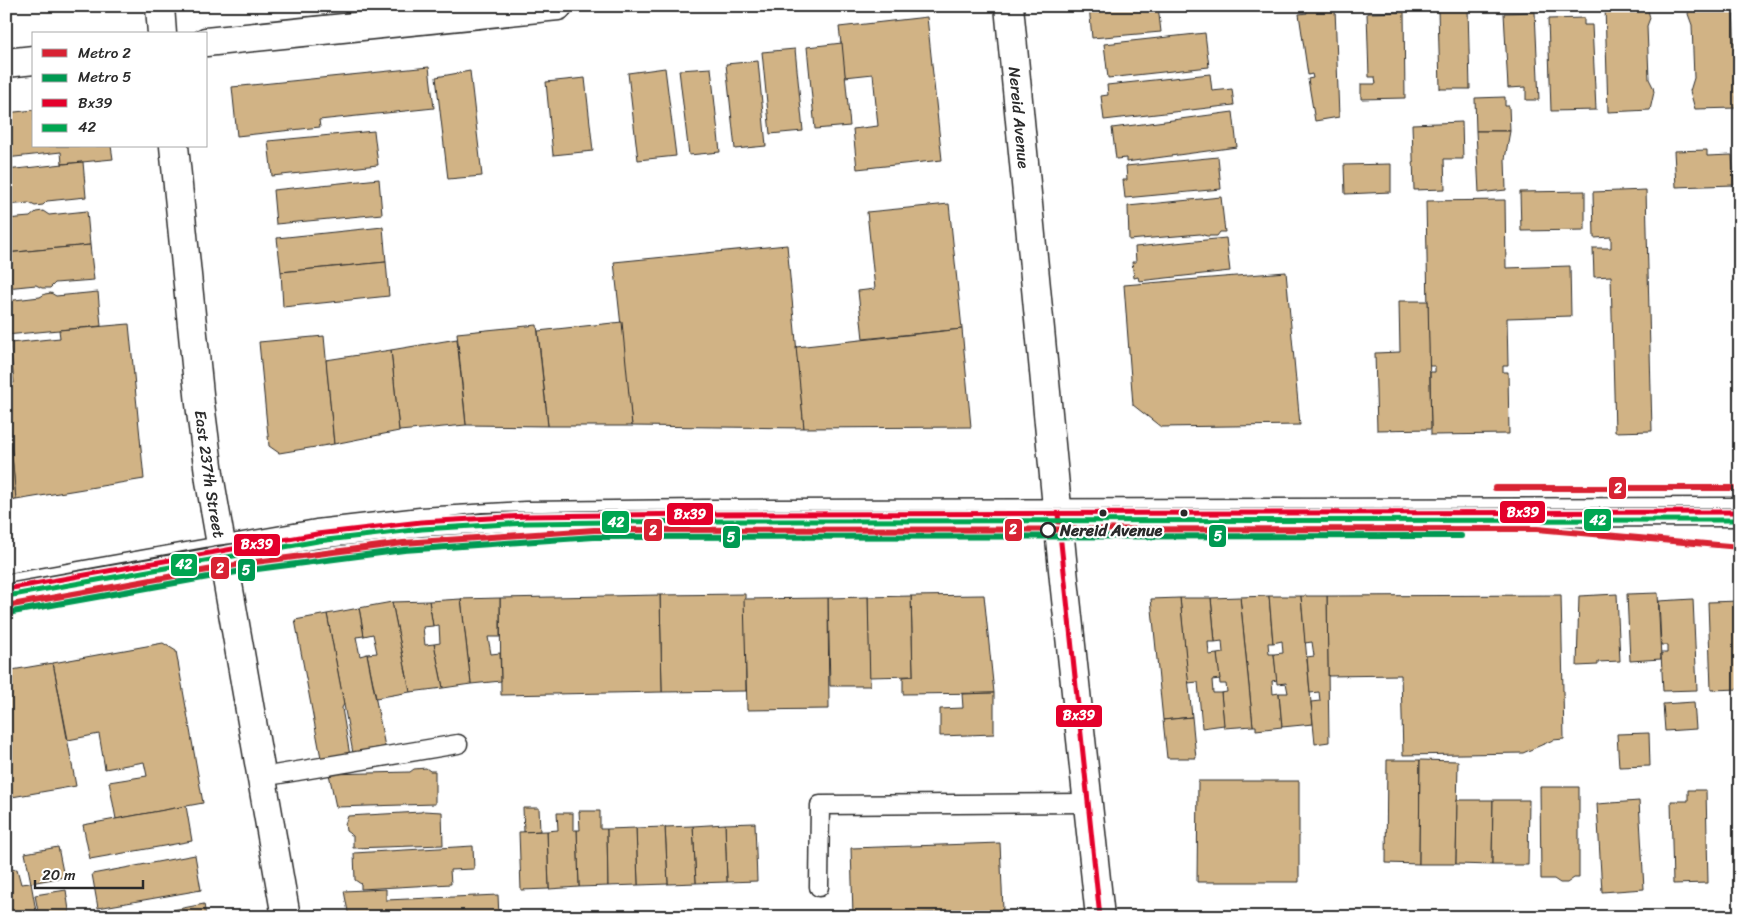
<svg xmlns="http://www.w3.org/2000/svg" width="1746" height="923" font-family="Sriracha,sans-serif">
<rect width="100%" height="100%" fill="#fff"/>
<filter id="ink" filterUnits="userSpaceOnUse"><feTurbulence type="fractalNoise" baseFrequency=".02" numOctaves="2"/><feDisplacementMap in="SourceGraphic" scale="10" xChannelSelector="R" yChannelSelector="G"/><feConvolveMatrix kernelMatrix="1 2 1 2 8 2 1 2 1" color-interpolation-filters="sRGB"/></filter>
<g filter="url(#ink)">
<g fill="#d1b385" stroke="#2b2b2b">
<path d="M1089,6h69l3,26 -69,6z"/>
<path d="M1605,6h42l3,12 -3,8 2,53 4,8 1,5 -4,18 -42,2z"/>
<path d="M1690,6h43l4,102 -42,1 -5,-18 4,-13 -2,-53 -4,-11z"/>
<path d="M1306,8h29l4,109 -24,4 -7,-42 5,-1 -1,-4 -4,1 -9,-61 8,-1z"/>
<path d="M1468,8l2,81h-30l-2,-80z"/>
<path d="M1404,12l1,86 -44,1v-15h15l-1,-7h-6l-2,-64z"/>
<path d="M1535,12l4,88h-13v-13l-18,1 -4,-75z"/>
<path d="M927,17l15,143 -85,9 -4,-40 25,-3 -5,-52 -28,3 -6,-50z"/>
<path d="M1584,18v7h8l4,85 -45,1 -3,-92z"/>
<path d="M1205,33l4,34 -101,11 -4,-34z"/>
<path d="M842,43l8,83 -35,3 -8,-82z"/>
<path d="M795,49l8,82 -33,3 -8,-82z"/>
<path d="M758,61l8,85 -31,3 -9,-85z"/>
<path d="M429,67l5,41 -115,12 1,7 -83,9 -5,-49z"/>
<path d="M665,68l11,88 -38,4 -10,-87z"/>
<path d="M711,68l9,84 -31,3 -10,-85z"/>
<path d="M470,71l12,105 -34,3 -12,-102z"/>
<path d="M1210,74l2,17 20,-2 2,16 -130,15 -3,-24 7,-1 -1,-10z"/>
<path d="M585,78l8,73 -40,4 -7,-73z"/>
<path d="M1505,97v9h4l1,25h-34l-1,-33z"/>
<path d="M34,110v36h77l2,13 -51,5 -1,-12 -55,6v-45z"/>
<path d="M1233,112l4,35 -111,15v-4l-10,1 -4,-31z"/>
<path d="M1462,122l1,37h-19l1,30 -31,1 -2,-66z"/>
<path d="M374,131l4,34 -106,11 -4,-35z"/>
<path d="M1476,131h34l-5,28 1,31 -27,3z"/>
<path d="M1707,150v6l25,-1 2,30 -58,2 -2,-36z"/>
<path d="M1218,157l3,32 -96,9 -2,-18h4l-1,-14z"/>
<path d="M83,162l3,35 -39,4 -4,4 -8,1 -6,-3 -23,2v-35z"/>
<path d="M1391,164v28l-46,2 -1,-29z"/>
<path d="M379,179l3,35 -106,10 -3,-34z"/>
<path d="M1646,190l6,241 -37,1 -4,-156 -17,1 -1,-29h18v-11l-17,1 -1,-46z"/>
<path d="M1585,191v39l-64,1 -1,-39z"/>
<path d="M1221,197l4,35h-5l-3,4h-10l-7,-2 -71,6 -1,-34z"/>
<path d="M1505,200l1,68 64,-2 1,50 -64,2 1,48h-5v6h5l1,62 -78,1 -1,-63h5v-6h-6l-3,-165z"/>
<path d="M949,204l13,125 -99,10 -5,-48 17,-2 -8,-77z"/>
<path d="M43,211l6,4 38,-4 3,34 -84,8v-34l24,-2 6,-5z"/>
<path d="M383,227l3,35 -105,10 -4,-34z"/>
<path d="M1226,238l4,33 -91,10 -1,-4 -4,1 -2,-16h4l-1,-15z"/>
<path d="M90,245l4,35 -39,3 -5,5h-8l-6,-3 -30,3v-35z"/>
<path d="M787,245l17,183 -172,-2 -18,-164z"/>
<path d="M386,262l3,34 -106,11 -2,-35z"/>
<path d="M1286,272l14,153 -139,2 -28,-22 -9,-120z"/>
<path d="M98,292l3,34 -95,9v-34l34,-4 5,-3 6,-1 5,3z"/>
<path d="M1399,301h29l3,128 -54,1 -2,-77 25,-1z"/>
<path d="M622,322l10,104h-84l-10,-95z"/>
<path d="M129,324l15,155 -128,21 -10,-108v-9h8l-4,-40 50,-5 -1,-8z"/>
<path d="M537,325l11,101 -82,-1 -9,-92z"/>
<path d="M962,329l9,98 -167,1 -8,-81z"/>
<path d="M324,336l10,108 -55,9 -10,-7 -10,-104z"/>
<path d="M457,339l9,86 -67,6 -8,-81z"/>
<path d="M391,350l8,81 -65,13 -8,-84z"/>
<path d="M6,421l1,10h3l6,69 -10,2z"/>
<path d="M1658,593l3,66 -31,2 -3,-67z"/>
<path d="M745,594l1,97 -84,1 -2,-97z"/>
<path d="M1617,594l3,67 -22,1v3l-21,1 2,-70z"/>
<path d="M660,595l2,97 -161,3 -1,-97z"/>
<path d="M984,595l10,98 -91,1v-17l10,-1 -2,-80z"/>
<path d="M1561,595l3,144 -11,1 -30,13 -120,2 -2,-80 -73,1 -1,-80z"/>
<path d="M911,596l2,80 -44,1 -1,-80z"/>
<path d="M1269,596l4,47h-5l1,11h5l3,26 -5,1 1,13 6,-1 3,34 -26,3v-4h-3l-13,-129z"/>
<path d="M1269,596h32l12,128 -31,3 -3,-34h9l-2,-10 -9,1 -3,-30 9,-1 -1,-12 -9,2z"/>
<path d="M1301,596h26l2,146 -14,2 -4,-42 9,-1 -1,-9 -9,1 -3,-36 7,-1 -2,-14 -7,1z"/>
<path d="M868,597l2,89h-40l-2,-88z"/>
<path d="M1240,597l13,129 -29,2 -3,-35 6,-1 -1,-8h-6l-3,-30 6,-1 -1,-12 -7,1 -4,-44z"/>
<path d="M500,598v39h-12l3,17 9,-1 1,28 -30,3 -10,-85z"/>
<path d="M828,598l1,111 -82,1 -3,-111z"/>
<path d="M1180,598h31l4,44h-7l1,13 8,-1 3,25 -8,1 1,13h8l3,32 -22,3 -4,-46 -10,1z"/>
<path d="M1180,598l12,119 -29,3 -12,-121z"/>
<path d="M461,599l10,85 -28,4 -9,-44 6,-1 -1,-18 -6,1 -4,-25z"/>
<path d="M1693,599l4,91 -34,1 -2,-38h6v-8h-6l-2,-44z"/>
<path d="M429,601l4,25 -10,1 2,18 9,-1 9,44 -33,4 -18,-90z"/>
<path d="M1740,601v42h-3v7h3v39l-29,1 -3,-88z"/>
<path d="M392,602l18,90 -34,6 -9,-44 10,-1 -4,-19 -9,2 -5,-28z"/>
<path d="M359,608l5,28 -8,1 4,19 7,-2 18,93 -32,6 -26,-139z"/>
<path d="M327,614l17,90 -2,4 8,48 -29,2 -26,-138z"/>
<path d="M163,643l13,8 27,152 -87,16 -7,-37 38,-6 -3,-14 -39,7 -6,-35 -31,6 -15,-77z"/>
<path d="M53,663l23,123 -70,12v-127z"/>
<path d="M994,693v41l-54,2v-27l23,-1 -1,-14z"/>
<path d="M1694,702l2,27 -31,2 -2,-27z"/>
<path d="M1192,717l4,41h-29l-4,-38z"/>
<path d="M1649,733l1,33 -31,1 -2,-33z"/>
<path d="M1387,760h33l-1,104 -33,-1z"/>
<path d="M1420,760l38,1 -2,103h-37z"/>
<path d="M426,768l4,3h5v33l-99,3 -7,-33 81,-2 4,-3z"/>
<path d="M1198,781h101v101h-102z"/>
<path d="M1540,787h39v91h-5l-7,5h-7l-6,-4h-13z"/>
<path d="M1688,790h18l2,93 -35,1 -2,-83h17z"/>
<path d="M1457,800h36l-1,65 -36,-1z"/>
<path d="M1493,800h36l-1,65h-36z"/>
<path d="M1639,801l5,88 -42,3 -5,-88z"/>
<path d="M186,806l6,35 -102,18 -7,-34z"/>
<path d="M523,808h16l1,23 -16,1z"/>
<path d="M423,811l19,1 1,33 -90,3v-12l-7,-5 -1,-7 3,-8 73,-4z"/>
<path d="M579,811h21v18h7l1,57 -29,1 -2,-57h3z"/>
<path d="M557,813h16v17h4l2,57 -30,2 -2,-58 11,-1z"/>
<path d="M755,823l2,58 -30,1 -2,-58z"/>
<path d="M725,824l2,58 -31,1 -3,-57z"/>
<path d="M693,826l3,57 -28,1 -3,-57z"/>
<path d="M665,827l3,57 -30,1 -2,-57z"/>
<path d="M636,828l2,57 -30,1 -1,-57z"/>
<path d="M547,831l2,58 -28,1 -2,-58z"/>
<path d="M1000,843l3,67 -150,6 -2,-68z"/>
<path d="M473,846l1,23 -24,1 1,14 -90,5v-5l-6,-4 -1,-27z"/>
<path d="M58,847l6,30 -33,6 -6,-30z"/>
<path d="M6,855l3,15 8,-1 4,15 10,-1 6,34h-31z"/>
<path d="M195,855l6,35 -103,18 -6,-34z"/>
<path d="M386,889v11l112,-5 1,22h-150l-5,-26z"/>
<path d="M66,890l4,27h-31l-4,-22z"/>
<path d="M204,904l2,13h-70z"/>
</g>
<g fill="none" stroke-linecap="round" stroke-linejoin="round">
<g stroke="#2b2b2b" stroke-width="21">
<g id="lane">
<path d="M262,777l196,-33"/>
<path d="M819,887l1,-82 267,-2"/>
</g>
</g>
<g stroke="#2b2b2b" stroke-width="31">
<g id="street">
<path d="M160,6l2,28"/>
<path d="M206,42l352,-36"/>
<path d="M6,63l28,-3"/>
<path id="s1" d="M174,146l26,258 10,77 76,436"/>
</g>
</g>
<g stroke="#2b2b2b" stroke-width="31">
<g id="secondary">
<path id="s2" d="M1009,6l55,574 36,337"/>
<path d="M6,589l311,-55 104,-12 105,-6 177,-2 1037,-2"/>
</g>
</g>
<use href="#lane" stroke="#fff" stroke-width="18"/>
<use href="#street" stroke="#fff" stroke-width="28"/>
<use href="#secondary" stroke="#fff" stroke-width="28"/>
<path stroke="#2b2b2b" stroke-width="4" d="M6,585l210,-38 266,-33 113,-2 1145,-3"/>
<g stroke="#fff" stroke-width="9">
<g id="bus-1">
<path d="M1058,514l42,403"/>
<path d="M6,589l311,-55 104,-12 105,-6 177,-2 1037,-2"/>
</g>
</g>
<g stroke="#fff" stroke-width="9">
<path id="bus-2" d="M7,596l311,-55 104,-12 104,-6 177,-2 1037,-1"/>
</g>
<use href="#bus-1" stroke="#e4002b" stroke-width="5"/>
<use href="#bus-2" stroke="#00a651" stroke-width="5"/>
<g stroke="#fff" stroke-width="10">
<g id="metro-1">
<path d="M1495,488h245"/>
<path d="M6,606l235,-42 162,-21 191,-13 943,-1 203,18"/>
</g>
</g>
<g stroke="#fff" stroke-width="10">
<path id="metro-2" d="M7,613l235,-42 162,-21 190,-13 867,-1"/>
</g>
<use href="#metro-1" stroke="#d82233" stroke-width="6"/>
<use href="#metro-2" stroke="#009952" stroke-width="6"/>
</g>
</g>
<g fill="#2b2b2b" stroke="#fff" stroke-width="2">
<circle cx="1103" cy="513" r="4.5"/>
<circle cx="1184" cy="513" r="4.5"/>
</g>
<circle fill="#fff" stroke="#2b2b2b" stroke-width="2.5" cx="1048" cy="530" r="7"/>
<g text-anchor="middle" stroke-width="4.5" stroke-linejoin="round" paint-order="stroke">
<g font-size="16" fill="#2b2b2b" stroke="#fff">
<text dy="6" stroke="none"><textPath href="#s2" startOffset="112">Nereid Avenue</textPath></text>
<text dy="6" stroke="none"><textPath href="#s1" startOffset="330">East 237th Street</textPath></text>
</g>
<g font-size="16" font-weight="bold" fill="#2b2b2b" stroke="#fff" text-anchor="start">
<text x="1060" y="536">Nereid Avenue</text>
</g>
</g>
<g stroke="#fff" stroke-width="2">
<rect x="1608" y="476" width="19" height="24" rx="5" fill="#d82233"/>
<rect x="1499" y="500" width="47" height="24" rx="5" fill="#e4002b"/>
<rect x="666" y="502" width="48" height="24" rx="5" fill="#e4002b"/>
<rect x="1583" y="508" width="29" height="24" rx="5" fill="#00a651"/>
<rect x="601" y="510" width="29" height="24" rx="5" fill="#00a651"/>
<rect x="1004" y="518" width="19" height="24" rx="5" fill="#d82233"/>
<rect x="643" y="518" width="20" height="24" rx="5" fill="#d82233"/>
<rect x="1208" y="524" width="19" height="24" rx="5" fill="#009952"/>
<rect x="722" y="525" width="19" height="24" rx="5" fill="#009952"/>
<rect x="233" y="533" width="48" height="24" rx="5" fill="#e4002b"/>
<rect x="170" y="553" width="28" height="24" rx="5" fill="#00a651"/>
<rect x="210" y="556" width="20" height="24" rx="5" fill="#d82233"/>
<rect x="237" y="558" width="19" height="24" rx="5" fill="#009952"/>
<rect x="1055" y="704" width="48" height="24" rx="5" fill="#e4002b"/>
</g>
<g font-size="14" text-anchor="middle" font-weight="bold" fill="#fff">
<text x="1618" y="493">2</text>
<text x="1523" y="517">Bx39</text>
<text x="690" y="519">Bx39</text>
<text x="1598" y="525">42</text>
<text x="616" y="527">42</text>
<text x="1013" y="534">2</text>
<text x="653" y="535">2</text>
<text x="1218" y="541">5</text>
<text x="731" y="542">5</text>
<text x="257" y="549">Bx39</text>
<text x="184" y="569">42</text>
<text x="220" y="573">2</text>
<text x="246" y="575">5</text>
<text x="1079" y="720">Bx39</text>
</g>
<rect width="1746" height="923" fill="none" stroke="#fff" stroke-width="25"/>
<rect x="12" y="12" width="1721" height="898" fill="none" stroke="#2b2b2b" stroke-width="2" filter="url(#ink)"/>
<rect x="32" y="32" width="175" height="115" fill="#ffffff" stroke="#aaaaaa"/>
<rect x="42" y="49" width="25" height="8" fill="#d82233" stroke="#aaaaaa"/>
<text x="78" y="58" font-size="15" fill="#2b2b2b">Metro 2</text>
<rect x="42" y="74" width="25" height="8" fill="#009952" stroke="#aaaaaa"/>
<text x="78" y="82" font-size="15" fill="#2b2b2b">Metro 5</text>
<rect x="42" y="99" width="25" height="8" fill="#e4002b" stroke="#aaaaaa"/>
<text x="78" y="108" font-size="15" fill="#2b2b2b">Bx39</text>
<rect x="42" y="124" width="25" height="8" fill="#00a651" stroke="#aaaaaa"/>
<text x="78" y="132" font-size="15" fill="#2b2b2b">42</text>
<path d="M35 880v8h108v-8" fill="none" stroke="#2b2b2b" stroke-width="2.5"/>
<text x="42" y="880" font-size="15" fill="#2b2b2b" stroke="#ffffff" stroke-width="4" paint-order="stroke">20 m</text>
</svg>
